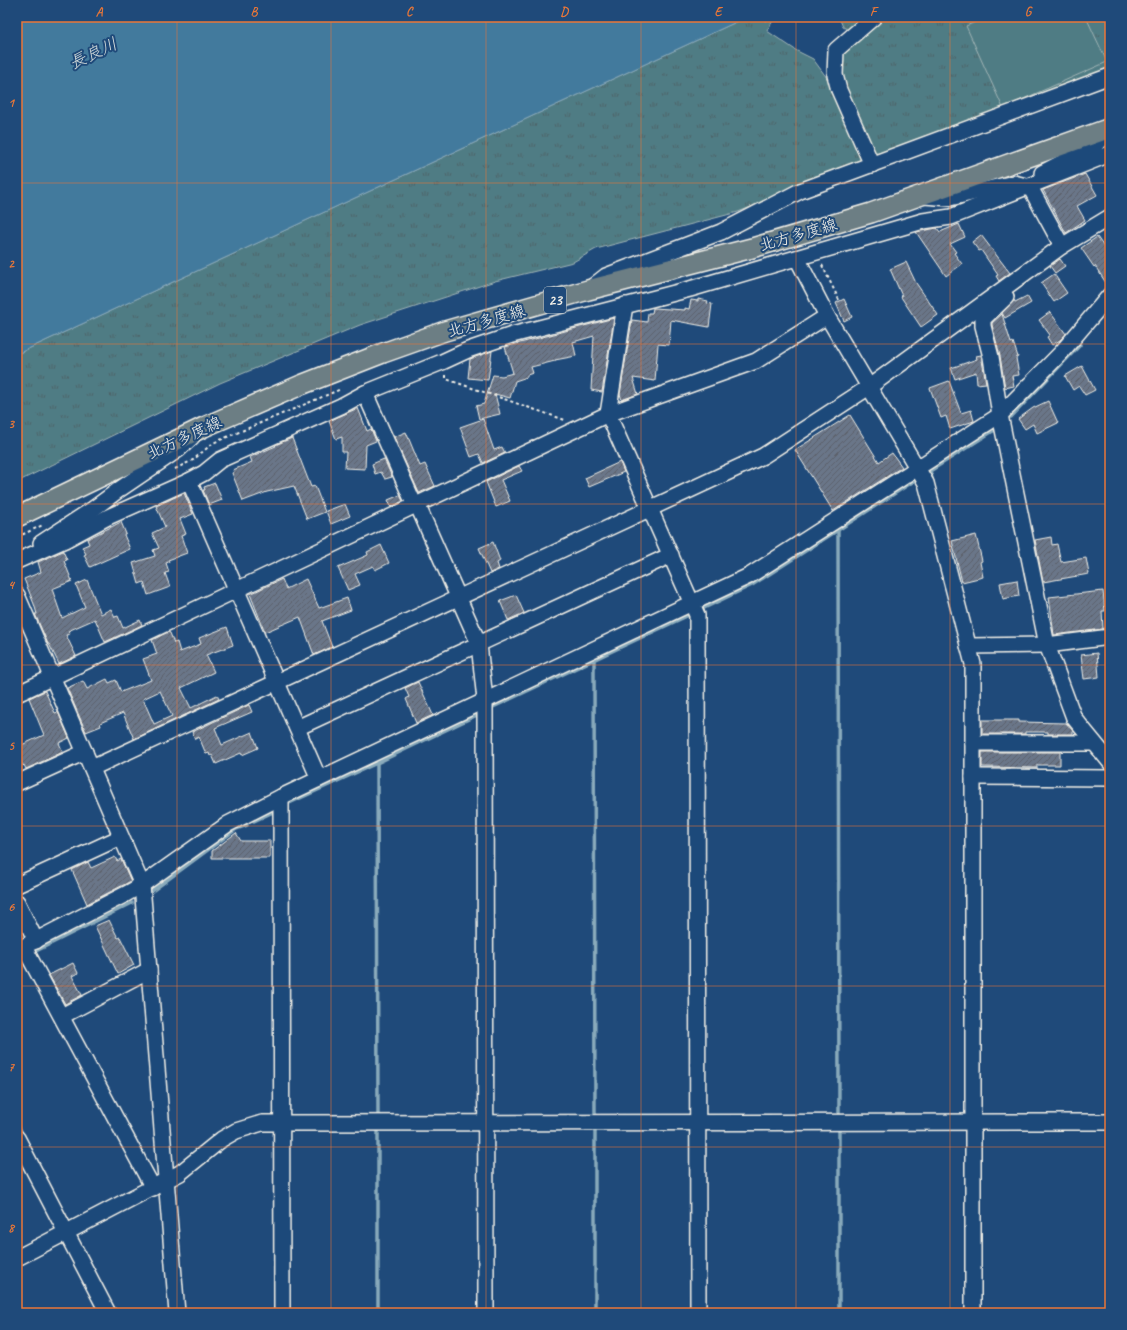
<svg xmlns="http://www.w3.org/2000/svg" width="1127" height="1330" font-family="Caveat,'Klee One',sans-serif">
<defs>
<pattern id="grass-tufts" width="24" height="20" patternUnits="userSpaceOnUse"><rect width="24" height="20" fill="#507b84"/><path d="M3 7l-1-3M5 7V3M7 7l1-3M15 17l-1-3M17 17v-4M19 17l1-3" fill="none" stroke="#4d6468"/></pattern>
<pattern id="building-hatch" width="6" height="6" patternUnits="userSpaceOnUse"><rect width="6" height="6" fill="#6a7689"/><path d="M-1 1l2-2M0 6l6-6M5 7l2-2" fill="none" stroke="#5b616b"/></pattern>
</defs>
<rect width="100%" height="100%" fill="#1f4a7a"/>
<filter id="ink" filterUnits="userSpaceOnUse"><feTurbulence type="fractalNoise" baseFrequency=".025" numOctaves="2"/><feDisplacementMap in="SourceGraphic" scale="8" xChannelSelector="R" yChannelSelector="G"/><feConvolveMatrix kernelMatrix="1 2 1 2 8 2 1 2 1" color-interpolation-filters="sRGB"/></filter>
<g filter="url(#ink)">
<g fill="url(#grass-tufts)" stroke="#a2b6b6">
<path d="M747,17h15l3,4 10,-4 -8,14 30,20 16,8 14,19 11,26 27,55 -65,29 -62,24 -142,37 -23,13 -78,19 -135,44 -140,58 -203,99v-128z"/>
<path d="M841,17h26l-18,13 -6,-3 -3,-7z"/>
<path d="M880,17h230v53l-231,87 -5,-3 -32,-73 -2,-18 4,-12z"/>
</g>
<path fill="#507b84" stroke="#a2b6b6" d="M987,17h99l21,45 -104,46 -37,-82z"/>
<path fill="#427a9d" stroke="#89aabb" d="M17,17h730l-730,337z"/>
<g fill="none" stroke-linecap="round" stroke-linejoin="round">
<g stroke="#89aabb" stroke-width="3.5">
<path d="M1011,417l69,-72"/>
<path d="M933,482l-3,-11 66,-42"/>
<path d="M700,610l52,-25 86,-55"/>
<path d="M594,660l1,454"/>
<path d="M491,708l200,-94"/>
<path d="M377,763l1,351"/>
<path d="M285,805l92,-42 102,-49"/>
<path d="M254,821l21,-10v3"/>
<path d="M152,891l84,-62 11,-4"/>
<path d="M34,952l98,-49"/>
<path d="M17,961l7,-4"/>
<path d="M839,1114l-1,-584 79,-51"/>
<path d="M17,1123l7,14"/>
<path d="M378,1131v182"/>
<path d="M595,1131v182"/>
<path d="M839,1131v182"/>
</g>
</g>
<g fill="url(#building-hatch)" stroke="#f4f1e8" fill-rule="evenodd">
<path d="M1085,174l12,21 -20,11 8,14 -19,13 -23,-43z"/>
<path d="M959,224l6,13 -15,7 6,8 -2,1 8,11 -16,12 -30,-44 21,-4 3,4z"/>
<path d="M981,235l29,38 -11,8 -3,-5 2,-1 -17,-25 -2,1 -7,-9z"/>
<path d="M1097,237l9,13 4,-3v39h-2l-13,-20 -1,1 -13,-19z"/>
<path d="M1060,259l5,7 -10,7 -5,-7z"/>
<path d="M906,262l10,21 22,32 -17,12 -20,-30 1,-1 -12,-27z"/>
<path d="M1054,274l13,19 -13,9 -13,-19z"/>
<path d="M1027,296l4,7 -26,15 -3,-5 12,-13 1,2z"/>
<path d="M698,299l10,2 -1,2 5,1 -3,23 -38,-7 -2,25 -11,-1 -3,37 -22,-3 5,16 -16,6 -2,-6 12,-74 15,2 1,-9h4l1,-5h1l31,2v-2l4,1 2,-9 7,1z"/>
<path d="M844,299l8,18 -8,4 -8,-18z"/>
<path d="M1050,312l16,22 -6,6 -8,5 -5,-8 3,-2 -11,-15z"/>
<path d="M1002,314l9,29 2,-1 5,15 -2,1 3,17 -7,1 2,10 -9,2 -5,-32 -8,-31v-2z"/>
<path d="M614,318l-12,74 -11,-2 3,-54 -21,6 3,14 -21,4v1l-24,6 2,6 -6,2v2l-12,4 -5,17 -15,-4 5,20 -21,5 -3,-13 8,-2 9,-29 9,1 11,-3 -8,-26z"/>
<path d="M492,351l-4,29 -20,-2 2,-19z"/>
<path d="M981,355l5,28 -9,1 -1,-12 -21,7 -4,-11 26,-9 -1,-3z"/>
<path d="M1082,366l13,24 -10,5 -6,-9 -6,4 -8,-14z"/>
<path d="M949,381l12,32 10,-3 3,11 -24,8 -4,-13 -5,2 -11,-30z"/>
<path d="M1048,401l10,22 -21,10 -4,-9 -8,5 -7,-10 15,-11z"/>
<path d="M358,408l9,23 4,-2 5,12 -10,4 -1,24 -20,-1 1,-16h-4v-15l-6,2 -7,-18z"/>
<path d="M850,415l29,47 13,-9 10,14 -69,44 -38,-61z"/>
<path d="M483,419l11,31 8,-3 3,6 -22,10 -4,-9 -8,3 -11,-30z"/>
<path d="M406,432l14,34 5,-2 10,22 -16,7 -25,-56z"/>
<path d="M292,438l19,49 4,-1 10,26 -18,7 -13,-33 -27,6 -24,9 -11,-28 2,-1 -1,-2 19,-8 -2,-5 26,-11 -1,-1z"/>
<path d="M384,459l8,18 -7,2 -4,-7 -6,2 -3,-10z"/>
<path d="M620,462l4,10 -35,15 -4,-9z"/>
<path d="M519,466l3,5 -21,9 9,21 -14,6 -10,-25z"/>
<path d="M215,483l7,17 -13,5 -6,-15h2l-1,-3z"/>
<path d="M184,493l9,21 -13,5 6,15 -5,2 6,17 -19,7 1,2 -3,1 3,9 -4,1 5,14 -22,8 -4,-13 -5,2 -6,-21 22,-7 -2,-6 6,-2 -7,-15 13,-6 -9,-21z"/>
<path d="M400,495l3,6 -12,6 -3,-7z"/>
<path d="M345,504l5,12 -19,8 -5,-13z"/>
<path d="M121,522l5,12 -2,1 6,14 -40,18 -6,-12 2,-1 -4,-7 7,-3 -2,-5z"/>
<path d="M976,535l6,26 -2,1 3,15 -21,5 -10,-41z"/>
<path d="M1051,537l1,8 5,-1 4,18 25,-4 3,16 -46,8 -8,-42z"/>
<path d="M493,542l7,19 -3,2 2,6 -9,4 -11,-25z"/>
<path d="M381,545l8,18 -14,7 -2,-4 -18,8 5,11 -12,5 -10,-22 30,-13 -1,-3z"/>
<path d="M63,551l4,9 -3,1 8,20 -20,8 10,29 23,-11 -9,-22 11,-5 14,34 10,-5 4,8 3,-1 5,12 17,-8 2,5 -37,17 -10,-23 -27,12 2,3 -4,1 10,21 -17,8 -10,-20h-1l-13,-30h2l-3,-10 -10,-25 17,-7 -3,-10z"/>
<path d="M282,579l4,10 20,-10 13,29 28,-10 4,12 -29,11 10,26 -18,8 -14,-38 -35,15 -15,-38z"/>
<path d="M1017,580l2,16 -16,3 -3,-16z"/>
<path d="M1103,591l2,20h-3l1,18 -49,6 -5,-38z"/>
<path d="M516,595l8,18 -16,7 -8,-19z"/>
<path d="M227,627l6,18 -27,10 8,17 -33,16 10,20 26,-13 2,4 -85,40 -11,-26 -23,10 1,3 -15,6 -19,-44 16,-7 4,8 20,-10 2,4 7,-3 5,12 30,-12 -8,-21 14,-5 -5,-14 16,-8 2,1 4,10 3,-1 3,10 21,-8 -2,-6zM160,691l12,25 -18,8 -11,-25z"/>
<path d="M1097,653l2,24 -15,2 -3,-24z"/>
<path d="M418,682l15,33 -17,8 -10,-24 3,-2 -4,-9z"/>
<path d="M45,691l10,22 3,-1 11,26 -10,5 4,9 -37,17 -2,-4 -1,1 -6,-13v-6l27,-12 -15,-37z"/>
<path d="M249,705l3,7 -37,16 7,17 30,-13 6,16 -16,7 -1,-2 -25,11 -4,-9 -2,1 -1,-3 -3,1 -7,-17 -4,2 -3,-7z"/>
<path d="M982,720h37v2l47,1 7,8v3h-25v-2h-23v2h-43z"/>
<path d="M982,752h78v13h-23v3l-55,-1z"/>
<path d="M236,833l5,8h29v17h-58v-7z"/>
<path d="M115,857l2,4 4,-2 10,22 -44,23 -15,-34 16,-8 3,6z"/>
<path d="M109,920l9,18 2,-1 14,28 -16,9 -23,-48z"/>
<path d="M73,963l5,10 -6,3 10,19 -17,9 -16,-29z"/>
</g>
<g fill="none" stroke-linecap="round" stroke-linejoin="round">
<g stroke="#f4f1e8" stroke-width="18">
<g id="minor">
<path d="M872,165l-33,-75 -4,-15 1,-25 38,-33"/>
<path d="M1042,173l54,-28 14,-14"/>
<path d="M924,196l26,2 64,-15 16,4 32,59"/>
<path d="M797,258l30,58 99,167 47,181v649"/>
<path d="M592,287l14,-11 115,-44 79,-41 310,-115"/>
<path d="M1006,297l-23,22v7l8,31 9,58 47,230 27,73 36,44"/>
<path d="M625,305l-17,109 89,201 1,698"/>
<path d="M365,393l50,113"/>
<path d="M189,481l130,298"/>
<path d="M417,504l62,140 6,56 1,613"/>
<path d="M41,543l52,-34 27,-20 59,-40 13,-12"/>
<path d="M17,561l48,-21 43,-23 81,-36 15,-8 16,-13 121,-54 24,-13 77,-31 26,-12 44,-15 178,-46 233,-68 28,-4 159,-63"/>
<path d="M17,595l125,290 35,428"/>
<path d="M968,646l79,-1 63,-8"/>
<path d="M17,694l591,-280 148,-53 71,-45"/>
<path d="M297,728l374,-173"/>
<path d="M973,743h121"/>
<path d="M92,768l671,-312 106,-69 193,-141 48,-29"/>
<path d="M973,777l137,1"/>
<path d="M17,783l68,-31"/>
<path d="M281,797l1,516"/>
<path d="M17,885l104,-48"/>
<path d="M17,902l19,39"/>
<path d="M24,947l129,241"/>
<path d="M17,950l109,-56 16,-9 86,-61 53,-27 468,-221 251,-161 60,-61 50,-59"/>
<path d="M62,1016l87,-46"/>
<path d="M17,1138l91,175"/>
<path d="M17,1258l163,-85 42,-34 14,-8 26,-8 848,-1"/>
</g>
</g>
<g stroke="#f4f1e8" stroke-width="22">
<path id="major" d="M17,517l187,-90 97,-42 82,-32 62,-22 143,-41 164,-42 119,-35 239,-85"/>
</g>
<g stroke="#f4f1e8" stroke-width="2" stroke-dasharray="3 3" stroke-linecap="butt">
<path d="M822,265l17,35"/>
<path d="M446,375v4l119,41"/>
<path d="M175,469l18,-9 20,-17 128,-54"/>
<path d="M17,537l26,-12"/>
</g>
<use href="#minor" stroke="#1f4a7a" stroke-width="15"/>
<use href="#major" stroke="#6c7e84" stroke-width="19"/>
</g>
</g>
<path fill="none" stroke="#ea7738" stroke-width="1" stroke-opacity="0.55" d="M177,17v1296M331,17v1296M486,17v1296M641,17v1296M796,17v1296M950,17v1296M17,183h1093M17,344h1093M17,504h1093M17,665h1093M17,826h1093M17,986h1093M17,1147h1093"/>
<g text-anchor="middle" stroke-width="4" stroke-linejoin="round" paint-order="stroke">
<rect fill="#1f4a7a" stroke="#b4bfc7" stroke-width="1" x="544" y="287" width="22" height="26" rx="3"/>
<g font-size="15" font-weight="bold" fill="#f4f1e8">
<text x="555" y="305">23</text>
</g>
<g font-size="16" fill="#f4f1e8" stroke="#1f4a7a">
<text transform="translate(798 234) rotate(-16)" y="6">北方多度線</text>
<text transform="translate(486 320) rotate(-16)" y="6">北方多度線</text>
<text transform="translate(184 437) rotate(-25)" y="6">北方多度線</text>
</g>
<g font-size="17" font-style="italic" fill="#d9dfdd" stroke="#1f4a7a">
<text transform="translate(93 53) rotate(-25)" y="6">長良川</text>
</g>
</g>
<rect width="1127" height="1330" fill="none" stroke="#1f4a7a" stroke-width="44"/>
<rect x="22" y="22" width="1083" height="1286" fill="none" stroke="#ea7738" stroke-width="1.5"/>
<g font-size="13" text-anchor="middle" font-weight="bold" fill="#ea7738">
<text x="99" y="16">A</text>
<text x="254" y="16">B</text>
<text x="409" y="16">C</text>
<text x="564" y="16">D</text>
<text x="718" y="16">E</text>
<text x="873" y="16">F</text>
<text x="1028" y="16">G</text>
<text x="11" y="107">1</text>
<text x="11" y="268">2</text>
<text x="11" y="428">3</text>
<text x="11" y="589">4</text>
<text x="11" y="750">5</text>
<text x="11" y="911">6</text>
<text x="11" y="1071">7</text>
<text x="11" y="1232">8</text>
</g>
</svg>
